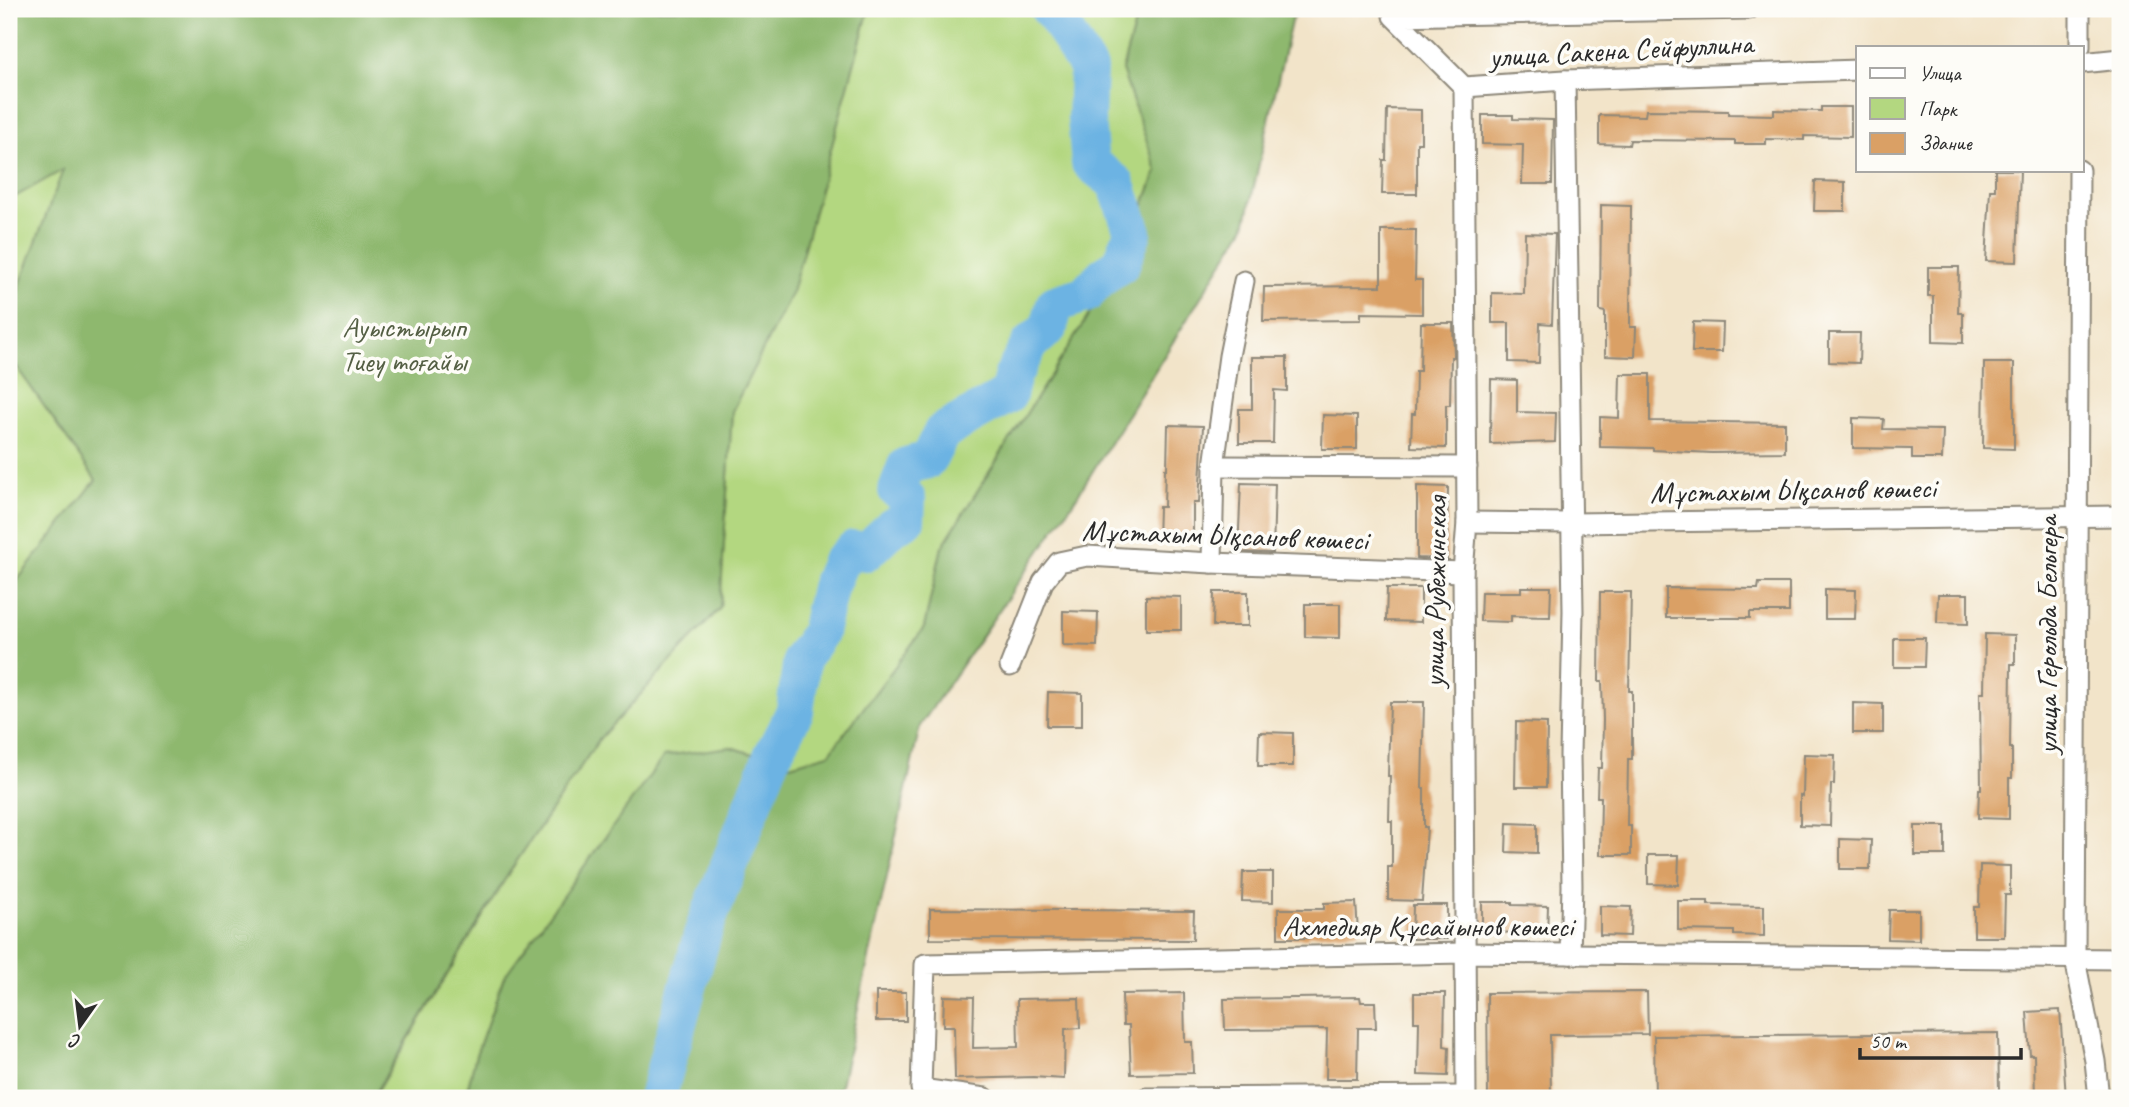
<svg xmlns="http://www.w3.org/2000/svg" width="2129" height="1107" font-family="Caveat,sans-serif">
<rect width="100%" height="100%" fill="#fdfcf7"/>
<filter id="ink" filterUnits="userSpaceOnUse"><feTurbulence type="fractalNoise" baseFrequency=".0143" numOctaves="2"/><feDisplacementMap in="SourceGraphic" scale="14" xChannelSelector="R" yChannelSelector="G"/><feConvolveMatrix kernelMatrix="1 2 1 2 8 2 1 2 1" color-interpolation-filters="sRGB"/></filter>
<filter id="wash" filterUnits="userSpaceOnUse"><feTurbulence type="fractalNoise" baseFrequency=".00686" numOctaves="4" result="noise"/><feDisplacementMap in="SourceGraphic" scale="28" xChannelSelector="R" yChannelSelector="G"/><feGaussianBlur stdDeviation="1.57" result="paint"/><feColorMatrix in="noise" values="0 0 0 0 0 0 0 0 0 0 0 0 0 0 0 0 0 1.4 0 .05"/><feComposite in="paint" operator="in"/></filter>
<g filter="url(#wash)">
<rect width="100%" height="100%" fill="#f2e4c9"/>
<g fill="#b3d780" stroke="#6f8156" stroke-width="2">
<path d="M869,9h270l-17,61 35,100 -36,94 -179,283 -18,81 -95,126 -39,11 -60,-18 -226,230 -28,78 -11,43h-92l137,-227 90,-133 120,-130 12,-197 60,-119z"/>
<path d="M64,169l-55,145v-114z"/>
<path d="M9,356l87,124 -87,111z"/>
</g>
<g fill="#8eb86e" stroke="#5c724c" stroke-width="2">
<path d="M9,9h860l-77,283 -60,119 -12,197 -120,130 -90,133 -138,227h-363v-507l87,-111 -87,-124v-42l54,-144 -54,30z"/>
<path d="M1139,9h159l-7,13 -46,204 -169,272 -156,228 -79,359 -9,13h-367l11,-43 28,-78 160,-221 66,-9 60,18 39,-11 95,-126 18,-81 179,-283 36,-93 -35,-101z"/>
</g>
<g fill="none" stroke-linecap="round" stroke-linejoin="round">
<path stroke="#6cb3e3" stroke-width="38" d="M657,1098l47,-169 68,-173 23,-45 7,-53 17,-25 10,-45 11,-26 14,-13 12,3 26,-25 14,-7 1,-21 -10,-9 9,-24 22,-6 14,-28 66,-37 5,-20 17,-31 19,-17 6,-23 31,-10 18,-19 17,-11 12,-32 -17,-49 -26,-20 -4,-44 2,-50 -33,-54 -6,-6"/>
</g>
<g id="blocks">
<g fill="#daa065">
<path d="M1821,107h30v30l-47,-1v4l-38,-1v5h-31v-3l-105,-1 -1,5 -30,-1v-29l46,1 1,-6 82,1v3l46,1v-5l47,1z"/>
<path d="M1387,109l34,1v33h-4v51h-35l1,-34h3z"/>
<path d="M1482,115h31v4l40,1 -1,64h-30l1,-39 -41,-1z"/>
<path d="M1995,170h25l-3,92 -31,-1 4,-71h5z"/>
<path d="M1815,181l30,1v29h-31z"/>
<path d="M1601,205l30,1 -1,121h6l-1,30 -30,-1v-44l-5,-1z"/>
<path d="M1381,230h35l-1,50h7v34l-61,-1v7l-98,1 1,-34 117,-1z"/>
<path d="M1525,233l30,1 -3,90 -12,-1 -1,40 -30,-1v-39h-17v-30l32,1z"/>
<path d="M1928,267h31l-1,46h5v30l-30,-1v-46h-5z"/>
<path d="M1693,322l30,1 -1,29h-30z"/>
<path d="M1421,323h32l1,34h-3l-1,48h-4v43l-35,-1 1,-33h3l1,-43h4z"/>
<path d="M1829,333h31l-1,30 -30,-1z"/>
<path d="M1252,357h35v34l-13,-1 -1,53h-34v-34h13z"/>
<path d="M1984,363h30v86l-31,-1z"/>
<path d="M1620,374h30v47l135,2v29l-73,1 -59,-3v-2l-53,-1v-30l19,1z"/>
<path d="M1491,379l26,1v32l39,1 -1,29 -65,2z"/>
<path d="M1323,415l34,1v33h-35z"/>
<path d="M1853,418l31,1 -1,10 60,1 -1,29h-30v-10l-59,-1z"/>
<path d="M1168,425l35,1 -4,77h-6v39l-35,-1 1,-34h5l1,-38h2z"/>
<path d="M1241,483l34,1 -2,69 -35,-1z"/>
<path d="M1417,486l31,1 -1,72 -30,-1z"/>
<path d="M1759,583h30v29h-39v6h-84v-30l92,1z"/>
<path d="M1521,587h30l-1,30 -39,-1v6l-31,-1 1,-29h40z"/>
<path d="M1387,588h34v34l-35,-1z"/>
<path d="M1825,589l31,1 -1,29h-30z"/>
<path d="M1214,592h34v34h-35z"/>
<path d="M1600,592h31l-2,99h3v68h-4l-1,67h4v29h-31l1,-58h-4l1,-29h4l1,-48 -1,-39h-3z"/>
<path d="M1938,594h30v30l-31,-1z"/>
<path d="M1146,596l35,1v33h-35z"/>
<path d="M1305,604h35v34l-35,-1z"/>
<path d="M1063,611l35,1 -1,34 -34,-1z"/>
<path d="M1985,634l30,1v29h-4l-1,84h2v30h-3v41l-31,-1 1,-29h2l-1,-96h4z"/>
<path d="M1894,638h31l-1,29h-30z"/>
<path d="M1048,692l34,1v33h-35z"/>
<path d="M1390,702h34l-2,86h2v39h3l-5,74 -34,-1v-33h4v-46h-3l1,-45h-2z"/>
<path d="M1853,703l30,1v29h-30z"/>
<path d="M1516,722l31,1 -1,64h-31z"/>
<path d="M1259,732l34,1v33h-35z"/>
<path d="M1804,754l31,1 -1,29h-3l-1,42 -30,-1v-30l3,1z"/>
<path d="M1507,823l30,1v29l-31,-1z"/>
<rect x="1915" y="826" width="30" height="29"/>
<path d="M1840,839l31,1 -1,29h-30z"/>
<path d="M1648,855h31l-1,30 -30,-1z"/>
<path d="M1980,865l30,1v29h-5l-1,42h-30v-30h5z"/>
<path d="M1243,872h30v30l-31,-1z"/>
<path d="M1678,901h30v4l56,1v30l-30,-1v-4l-56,-1z"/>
<path d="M1356,902l2,30 -50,3v3h-30v-29h46v-6z"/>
<path d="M1482,902h30v3l36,1 -1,29 -65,-4z"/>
<path d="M1413,905h34v34h-35z"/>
<path d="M1600,906l31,1 -1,29 -30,-1z"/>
<path d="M930,909l264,2 -1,29 -263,-1z"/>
<path d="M1889,910h30v30l-31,-1z"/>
<rect x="876" y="992" width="30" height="29"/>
<path d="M1647,992l1,42 -98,1 1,61 -63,1 -1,-104z"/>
<path d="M1184,993l1,49h7l1,31 -62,1 -2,-49h-6l-1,-31z"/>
<path d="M1414,993h31l-1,53 5,1 -1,29 -30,-1 1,-53h-5z"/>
<path d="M944,996l30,1 -1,51 45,-1 -1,-48 62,-1 1,30 -15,1 -1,50 -31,-2 -78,2 -1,-53h-11z"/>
<path d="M1360,997l1,5h14l1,26h-18l-1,51h-31l1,-50 -102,1 -1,-31z"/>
<path d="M2060,1010l6,88h-31l-1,-43h-4l-3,-43z"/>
<path d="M1998,1033l1,60 -344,3 -1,-60z"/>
</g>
</g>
</g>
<g filter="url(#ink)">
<use href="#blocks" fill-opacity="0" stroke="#8e887a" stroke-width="2"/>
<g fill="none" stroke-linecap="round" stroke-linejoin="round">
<g stroke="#8e887a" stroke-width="13">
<path id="lane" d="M2098,1097l22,-2"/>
</g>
<g stroke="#8e887a" stroke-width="23">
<g id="street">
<path d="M1749,9l-356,7 71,71 101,-7 293,-10"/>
<path d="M2080,9v38"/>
<path d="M2082,63l38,-4"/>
<path d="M1565,80l8,531 -3,144 2,131 -2,68"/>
<path d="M1464,87l3,435 -4,50 3,526"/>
<path d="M2079,170l-4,789 20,102 4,37"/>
<path d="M1214,466l253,1"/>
<path d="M1467,522l104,1 549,-7"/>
<path d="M1212,563l2,-97 15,-110 15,-75"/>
<path d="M1010,666l33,-84 16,-20 28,-6 125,7 251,9"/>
<path d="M985,1098l-64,-9 4,-125 539,-11 656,6"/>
<path d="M1146,1098l320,-2"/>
</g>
</g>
<use href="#lane" stroke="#fff" stroke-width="10"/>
<use href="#street" stroke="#fff" stroke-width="19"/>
</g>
</g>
<g text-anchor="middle" stroke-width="7" stroke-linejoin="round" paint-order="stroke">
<g font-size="30" fill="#2b2b2b" stroke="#fdfcf7">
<text transform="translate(1621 50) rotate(-3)" y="10">улица Сакена Сейфуллина</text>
<text transform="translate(1793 490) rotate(-1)" y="10">Мұстахым Ықсанов көшесі</text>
<text transform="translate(1225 535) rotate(2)" y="10">Мұстахым Ықсанов көшесі</text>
<text transform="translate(1435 592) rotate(-89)" y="10">улица Рубежинская</text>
<text transform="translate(2047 635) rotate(-90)" y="10">улица Герольда Бельгера</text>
<text x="1428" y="936">Ахмедияр Құсайынов көшесі</text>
</g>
<g font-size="30" fill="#545f44" stroke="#fdfcf7">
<text x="404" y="337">Ауыстырып<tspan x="404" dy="34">Тиеу тоғайы</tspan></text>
</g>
</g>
<rect width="2129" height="1107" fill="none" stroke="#fdfcf7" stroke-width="35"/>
<rect x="1856" y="46" width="228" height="126" fill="#fdfcf7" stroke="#a9a8a5" stroke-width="2"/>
<rect x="1870" y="68" width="35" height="10" fill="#ffffff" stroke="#a9a8a5" stroke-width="2"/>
<text x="1919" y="80" font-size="21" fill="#2b2b2b">Улица</text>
<rect x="1870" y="98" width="35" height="21" fill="#b3d780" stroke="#a9a8a5" stroke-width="2"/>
<text x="1919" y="116" font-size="21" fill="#2b2b2b">Парк</text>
<rect x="1870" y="133" width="35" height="21" fill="#daa065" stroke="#a9a8a5" stroke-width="2"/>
<text x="1919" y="150" font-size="21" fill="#2b2b2b">Здание</text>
<g transform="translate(80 1026) rotate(194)" stroke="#fdfcf7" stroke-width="5" paint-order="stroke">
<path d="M0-5L12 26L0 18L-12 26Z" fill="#2b2b2b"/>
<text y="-10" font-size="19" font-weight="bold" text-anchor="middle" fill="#2b2b2b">С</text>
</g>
<path d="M1860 1048v10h161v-10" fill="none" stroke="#2b2b2b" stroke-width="3.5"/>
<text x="1870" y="1048" font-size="21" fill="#2b2b2b" stroke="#fdfcf7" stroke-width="5" paint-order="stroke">50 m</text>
</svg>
